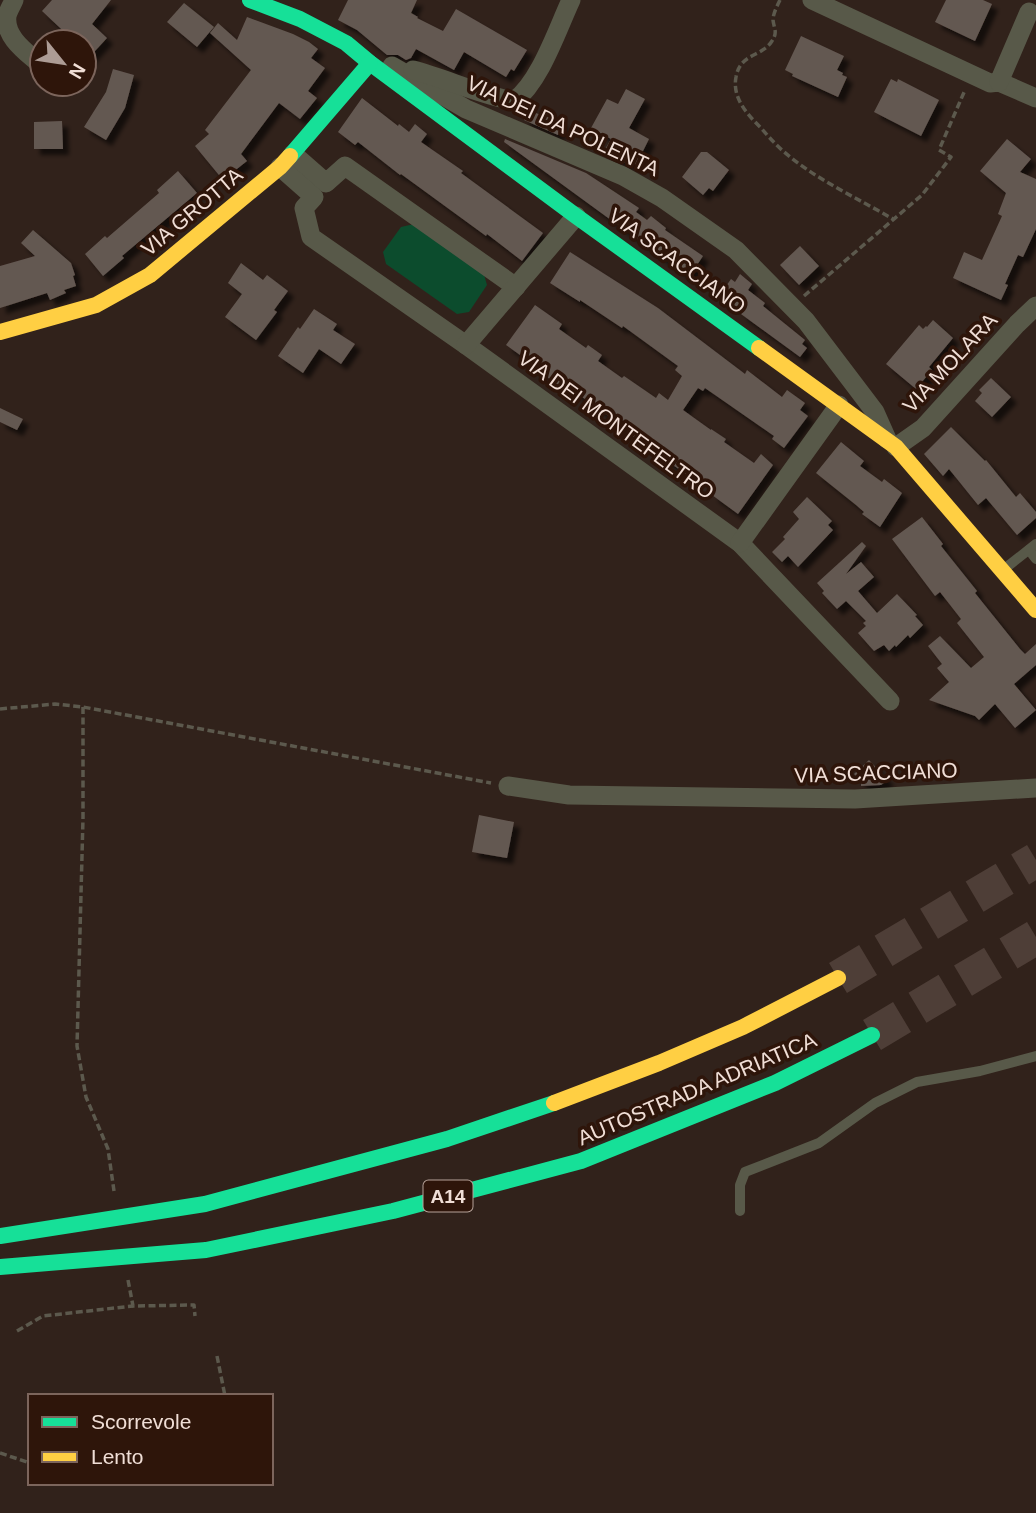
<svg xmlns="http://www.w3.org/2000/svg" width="1036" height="1513" font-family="Arial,sans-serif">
<defs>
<filter id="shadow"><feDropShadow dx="6" dy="6" stdDeviation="2" flood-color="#0009"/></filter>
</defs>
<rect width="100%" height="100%" fill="#31221b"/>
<path fill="#0c4c2d" d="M414,224l69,47 4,14 -18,27 -12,2 -71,-50 -3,-12 18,-25z"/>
<g fill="#645851" filter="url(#shadow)">
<path d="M52,0h59l-19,24 15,14 -23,25v-21h-9l-33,-31z"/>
<path d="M348,0h69l-6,13 7,4 -1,1 26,13 13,-22 71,41 -13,21 -3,-2 -5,8 -42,-25 -10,18 -38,-21 -5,9 -5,2 -8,-5h-11l-30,-25 -19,-10z"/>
<path d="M946,0h37l9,4 -17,37 -40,-19z"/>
<path d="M184,3l30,24 -17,20 -30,-25z"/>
<path d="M247,17l46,17 16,8 9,7 -7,9 14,10 -17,23 9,7 -17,21 -21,-16 -38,51 6,7 -24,19 -28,-34 14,-12 -4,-4 46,-60 -41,-37 8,-10 19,17z"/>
<path d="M801,36l43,20 -7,14 6,3 -1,2 5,2 -9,20 -46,-21 1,-2 -8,-4z"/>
<path d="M113,69l21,6 -9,33 -19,32 -22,-13 22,-35z"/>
<path d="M891,79l6,3 1,-3 41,21 -18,36 -47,-24z"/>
<path d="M626,89l19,10 -16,29 20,11 -13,26 -7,-4 -2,3 -23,-13 7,-12 -20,-11 16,-29 11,5z"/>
<path d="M362,98l36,28 1,-2 10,8 6,-8 12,10 -6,8 42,29 -2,2 82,60 -21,28 -35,-27 -1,2 -85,-62 -1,1 -42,-33 -3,3 -17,-13z"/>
<path d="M527,110l35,12 -4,13 -34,-15z"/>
<path d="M62,121l1,28h-29v-27z"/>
<path d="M505,139l81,34 53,35 -3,4 11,8 4,-4 15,12 -1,2 38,26 -14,21 -185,-135z"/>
<path d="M1007,139l24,20 -11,13 16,7v50l-13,28 -5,-2 -13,29 3,1 -7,15 -48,-22 11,-26 18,8 20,-44 -4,-2 8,-21 -26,-22z"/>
<path d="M701,152h6l22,18 -16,21 -4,-3 -6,7 -21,-18z"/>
<path d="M178,171l19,22 -75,63 2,2 -21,18 -18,-22 20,-18 2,2 52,-45 -2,-3z"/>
<path d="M33,230l38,33 4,12 -2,1 3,10 -12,4 2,3 -16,7 -3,-7 -47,15v-42l35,-10 -14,-13z"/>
<path d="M800,246l19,20 -20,19 -19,-20z"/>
<path d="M570,252l88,56 87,66 2,-4 35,27 5,-7 18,13 -5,7 8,6 -24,32 -12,-9 2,-3 -69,-48 -2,3 -5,-3 -15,22 28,20v-1l15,10 -2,3 30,21 7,-9 12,11 -35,49 -26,-19 4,-6 -26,-18 -3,4 -56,-40 1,-1 -41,-31 -24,-16 -2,3 -18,-13 1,-2 -42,-30 29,-40 27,19 -3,5 27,19 2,-3 14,10 -4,6 24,17 2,-2 32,22 3,-5 9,7 14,-24 -7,-6 3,-4 -55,-40 -1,2 -42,-28v2l-30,-19z"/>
<path d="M241,263l22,17 4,-5 21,16 -14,19 3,2 -21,28 -31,-23 17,-23 -14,-11z"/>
<path d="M740,274l12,10 -4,6 17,13 -2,3 42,34 -3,4 5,4 -7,9 -59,-43 2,-2 -23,-17 11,-16 4,3z"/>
<path d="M314,309l23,15 -4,6 22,14 -14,20 -22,-15 -16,24 -25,-17 20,-29 2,2z"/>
<path d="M933,320l20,18 -24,29 3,3 -16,19 -30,-25 33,-39 4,4 3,-3 1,1z"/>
<path d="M991,378l20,19 -19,20 -17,-16 7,-8 -3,-3z"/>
<path d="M0,408l23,11 -6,11 -17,-8z"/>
<path d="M951,427l34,34 1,-1 30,37 4,-4 16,19v6l-19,17 -31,-37 -8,7 -29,-36 -6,7 -19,-22z"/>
<path d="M841,442l23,19 -4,5 22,16 2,-3 18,14 -22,34 -18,-13 2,-2 -8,-7 -40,-32z"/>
<path d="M807,497l25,24 -4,4 5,5 -35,37 -10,-11 -6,6 -10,-10 13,-13 -2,-2 16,-18 -6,-7z"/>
<path d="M922,517l21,27 -2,2 36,45 -2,2 45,56 5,5 11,-10v21l-22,19 22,26 -21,18 -20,-24 -16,16 -4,-4 -46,-16 20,-18 -12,-14 5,-4 -14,-18 12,-10 31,32 13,-11 -27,-34 4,-4 -21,-27 -5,4 -43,-57z"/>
<path d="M862,542l4,4 -20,28 15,-12 13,15 -16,14 19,22 20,-19 20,21 -2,1 8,9 -13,13 -2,-3 -12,12 -1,-2 -6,6 -5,-6 -10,6 -16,-18 8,-7 -3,-3 3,-2 -20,-20 -9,8 -15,-16 2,-2 -7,-8z"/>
<path d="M869,760l19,20 -7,5 -20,1v-5l-7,-7z"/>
<path d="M479,815l35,7 -7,36 -35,-6z"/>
</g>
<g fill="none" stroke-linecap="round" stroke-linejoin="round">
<g stroke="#4e3e37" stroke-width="35" stroke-dasharray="35 18" stroke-linecap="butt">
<path d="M838,978l198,-118"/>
<path d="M872,1035l164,-98"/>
</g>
<g stroke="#5c594d" stroke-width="3.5" stroke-dasharray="7 3.5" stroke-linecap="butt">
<path d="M780,0c-3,6 -7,14 -7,20 1,9 5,12 -1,21 -10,16 -32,12 -36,36 -4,21 11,37 25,51 7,8 14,16 22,23 32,28 74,47 110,68"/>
<path d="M804,296l118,-101 29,-38 -12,-7 26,-60"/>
<path d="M83,707v111l-6,228 9,51 22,52 6,42"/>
<path d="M0,709l55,-5 28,3 408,76"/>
<path d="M128,1280l5,26 61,-1 1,11"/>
<path d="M17,1331l26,-15 90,-10"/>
<path d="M217,1356l8,40"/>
<path d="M0,1453l30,10"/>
</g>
<g stroke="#585949" stroke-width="10">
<path d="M1029,550l7,9"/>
<path d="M1003,570l33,-26"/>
<path d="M740,1211v-26l5,-13 74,-29 56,-40 42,-21 63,-11 56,-15"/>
</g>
<g stroke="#585949" stroke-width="19">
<path d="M14,0c-2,5 -6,11 -7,16 -3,22 21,37 35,50"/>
<path d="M812,0l178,83 9,-1 37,16"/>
<path d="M392,66l74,43 157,67 39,22 74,52 70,71 69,91 12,27"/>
<path d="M413,70c34,9 67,25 101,31 26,-19 43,-71 57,-101"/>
<path d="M999,82l30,-70"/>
<path d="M293,154l33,29 19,-17 171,121"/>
<path d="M280,167l34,30 -10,11 7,29 155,108 274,198 150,158"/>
<path d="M466,345l110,-129"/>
<path d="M896,447l27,-19 94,-104 19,-18"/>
<path d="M740,543l99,-138"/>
<path d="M508,786l61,9 286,4 181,-11"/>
</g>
<g stroke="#16e098" stroke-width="16">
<path d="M250,0l50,19 46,24 24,20 206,153 183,132"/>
<path d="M290,156l80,-93"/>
<path d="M0,1236l205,-32 242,-65 107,-36"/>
<path d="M0,1267l206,-17 187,-39 188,-50 194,-78 97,-48"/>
</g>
<g stroke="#ffcf43" stroke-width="16">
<path d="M0,332l96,-27 54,-30 130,-108 10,-11"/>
<path d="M759,348l137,99 140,163"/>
<path d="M554,1103l105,-40 84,-36 95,-49"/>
</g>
</g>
<g text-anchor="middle" stroke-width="7" stroke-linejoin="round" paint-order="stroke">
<rect fill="#2e150a" stroke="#b6a299" stroke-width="2" x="423.5" y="1180.5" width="49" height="31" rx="5"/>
<g font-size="19" font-weight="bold" fill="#f0ded6">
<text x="448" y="1203">A14</text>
</g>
<g font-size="21" fill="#f0ded6" stroke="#2e150a">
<text transform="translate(563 126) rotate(25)" y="7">VIA DEI DA POLENTA</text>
<text transform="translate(192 212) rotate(-40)" y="7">VIA GROTTA</text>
<text transform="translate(677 261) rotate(36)" y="7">VIA SCACCIANO</text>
<text transform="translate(950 363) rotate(-47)" y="7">VIA MOLARA</text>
<text transform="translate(616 425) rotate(36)" y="7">VIA DEI MONTEFELTRO</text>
<text transform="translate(876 773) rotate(-2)" y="7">VIA SCACCIANO</text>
<text transform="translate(697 1089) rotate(-23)" y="7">AUTOSTRADA ADRIATICA</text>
</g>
</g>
<rect x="28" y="1394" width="245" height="91" fill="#2e150a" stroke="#7c655c" stroke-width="2"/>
<rect x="42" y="1417" width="35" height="10" fill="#16e098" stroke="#7c655c" stroke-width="2"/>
<text x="91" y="1429" font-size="21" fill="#f0ded6">Scorrevole</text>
<rect x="42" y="1452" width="35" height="10" fill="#ffcf43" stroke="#7c655c" stroke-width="2"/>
<text x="91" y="1464" font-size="21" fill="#f0ded6">Lento</text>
<g transform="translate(63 63) rotate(120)"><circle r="33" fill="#2e150a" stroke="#7c655c" stroke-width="2"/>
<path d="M0-5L12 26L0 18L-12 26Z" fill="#ad9c95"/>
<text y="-10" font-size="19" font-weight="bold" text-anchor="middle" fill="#f0ded6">N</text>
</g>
</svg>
